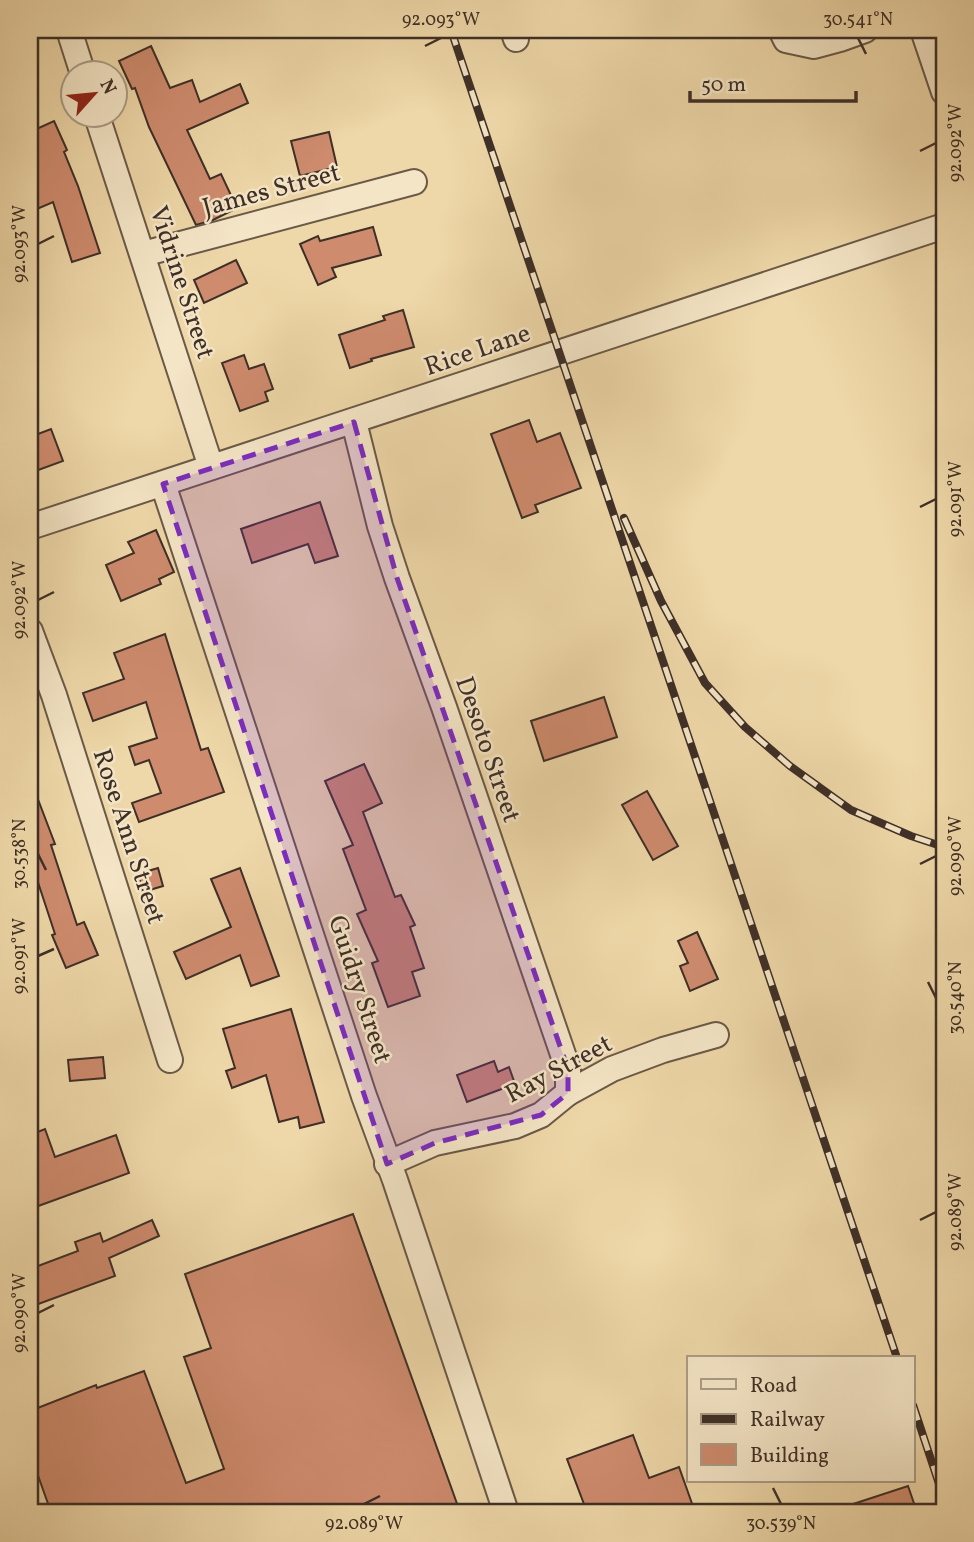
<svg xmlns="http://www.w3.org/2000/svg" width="974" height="1542" font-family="Vollkorn,serif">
<rect width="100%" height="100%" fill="#eed7a8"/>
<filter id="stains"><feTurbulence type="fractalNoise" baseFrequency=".00286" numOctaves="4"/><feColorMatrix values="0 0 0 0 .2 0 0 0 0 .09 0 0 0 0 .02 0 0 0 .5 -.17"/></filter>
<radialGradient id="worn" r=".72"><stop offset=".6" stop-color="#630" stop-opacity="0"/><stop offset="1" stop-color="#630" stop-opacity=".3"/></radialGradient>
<g fill="#ce8b6e" stroke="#3e2f27" stroke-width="2">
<path d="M151,46l19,42 22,-8 8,22 40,-18 8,19 -61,27 23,49 11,-5 16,34 -24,12 -17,5 -47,-98 -14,-39 -3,1 -13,-28z"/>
<path d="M54,121l13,29 -3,2 14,34 22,67 -28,9 -19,-60 -23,10v-80z"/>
<path d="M329,132l8,35 -37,9 -9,-35z"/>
<path d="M373,227l8,28 -49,13 4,9 -18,8 -18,-41 18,-8 2,5z"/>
<path d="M236,260l11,23 -43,20 -10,-23z"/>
<path d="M403,310l11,37 -43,12 1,2 -22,7 -11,-33 46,-15 -2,-4z"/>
<path d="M244,355l5,14 15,-5 9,25 -8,3 3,9 -28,10 -18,-48z"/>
<path d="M529,420l8,22 23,-9 21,55 -46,17 3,7 -16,6 -31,-84z"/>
<path d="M51,429l12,32 -33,12v-36z"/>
<path d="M320,502l18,54 -23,7 -7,-19 -56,19 -11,-34z"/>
<path d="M156,530l18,42 -15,7 2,5 -40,17 -15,-36 28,-12 -6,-11z"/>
<path d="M165,634l36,116 7,-2 16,44 -85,30 -7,-19 29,-10 -12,-33 -14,5 -6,-18 28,-9 -11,-36 -53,19 -10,-28 41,-14 -10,-26z"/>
<path d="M604,697l13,40 -73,24 -13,-40z"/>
<path d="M364,764l18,39 -19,9 32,85 6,-2 14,30 -5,2 14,41 -12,4 8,24 -32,11 -16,-44 6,-2 -21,-47 9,-4 -23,-61 10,-4 -28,-64z"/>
<path d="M31,781l24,63 -4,1 26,80 7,-3 14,33 -32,13 -14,-33 3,-1 -25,-76z"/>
<path d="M647,791l31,55 -25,14 -31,-55z"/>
<path d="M158,868l5,18 -20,6 -5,-18z"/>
<path d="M240,868l39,108 -28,10 -11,-31 -54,24 -12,-27 57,-25 -20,-48z"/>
<path d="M697,932l21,47 -28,12 -10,-25 8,-3 -10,-22z"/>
<path d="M291,1009l33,113 -24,6 -2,-11 -19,5 -13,-47 -34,13 -6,-17 9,-3 -12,-39z"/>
<path d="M103,1057l2,21 -35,3 -2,-21z"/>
<path d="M494,1061l4,11 11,-5 6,17 -48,18 -10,-27z"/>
<path d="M45,1129l10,28 61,-22 13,38 -99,36v-74z"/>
<path d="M353,1214l107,298h-409l-21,-59v-42l66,-26 1,3 47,-17 42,112 38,-14 -40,-112 27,-9 -26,-74z"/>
<path d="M152,1220l7,16 -50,22 6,18 -85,31v-38l48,-18 -3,-9 25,-9 3,9z"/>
<path d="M633,1435l16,43 30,-11 16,45h-108l-20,-53z"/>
<path d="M908,1486l9,26h-78l-1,-3z"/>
</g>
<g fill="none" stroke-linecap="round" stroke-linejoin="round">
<g stroke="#6a5947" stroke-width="28">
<g id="minor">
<path d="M69,30l14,44"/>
<path d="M513,30l3,9"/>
<path d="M781,30l5,10 28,6 26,-7 25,-9"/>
<path d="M923,30l21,62"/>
<path d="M97,116l114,351"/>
<path d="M143,254l271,-72"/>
<path d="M354,422l26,104 17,52 47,129 124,362v24"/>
<path d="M163,484l201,612 31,84 111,332"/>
<path d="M30,527l914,-301"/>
<path d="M30,631l24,64 116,365"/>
<path d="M387,1164l48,-21 80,-17 26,-11 27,-22 44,-24 51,-19 53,-15"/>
</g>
</g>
<use href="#minor" stroke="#f4e5c6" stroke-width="24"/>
<g stroke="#3e2f27" stroke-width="8">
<g id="rail">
<path d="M451,30l446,1328"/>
<path d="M624,518l37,83 44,82 40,44 45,39 61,44 60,26 33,11"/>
<path d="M944,1321l-4,46 4,77"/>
<path d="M913,1405l31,94"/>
</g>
</g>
<use href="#rail" stroke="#f4e5c6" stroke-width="5" stroke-dasharray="16" stroke-linecap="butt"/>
</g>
<path fill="#7b2cbf" fill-opacity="0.2" stroke="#7b2cbf" stroke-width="5" stroke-dasharray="14 9" stroke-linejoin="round" d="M354,422l43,156 171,491v24l-27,22 -106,28 -48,21 -224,-680z"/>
<path fill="none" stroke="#3e2f27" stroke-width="2.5" d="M858,38l8,16M425,46l16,-8M920,151l16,-8M38,244l16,-8M920,507l16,-8M38,600l16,-8M38,854l8,16M920,864l16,-8M38,956l16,-7M928,982l8,16M920,1220l16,-8M38,1313l16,-8M773,1488l8,16M364,1504l16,-8"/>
<g text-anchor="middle" stroke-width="5" stroke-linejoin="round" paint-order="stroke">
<g font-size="26" fill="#3e2f27" stroke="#f4e5c6">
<text transform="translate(271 189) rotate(-15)" y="9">James Street</text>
<text transform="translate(183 282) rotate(72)" y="9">Vidrine Street</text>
<text transform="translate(477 349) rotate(-19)" y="9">Rice Lane</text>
<text transform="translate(489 749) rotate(71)" y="9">Desoto Street</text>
<text transform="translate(130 836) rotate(72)" y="9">Rose Ann Street</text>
<text transform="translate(361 989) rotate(72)" y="9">Guidry Street</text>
<text transform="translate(558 1068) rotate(-28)" y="9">Ray Street</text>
</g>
</g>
<rect width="974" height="1542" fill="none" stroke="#eed7a8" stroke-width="77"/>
<rect x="687" y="1356" width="228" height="126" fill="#f4e5c6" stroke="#ab9c86" stroke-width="2"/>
<rect x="701" y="1379" width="35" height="10" fill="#f4e5c6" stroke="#ab9c86" stroke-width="2"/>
<text x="750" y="1392" font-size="21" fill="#3e2f27">Road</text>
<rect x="701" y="1414" width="35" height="10" fill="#3e2f27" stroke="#ab9c86" stroke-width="2"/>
<text x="750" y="1426" font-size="21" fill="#3e2f27">Railway</text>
<rect x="701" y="1444" width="35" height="21" fill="#ce8b6e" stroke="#ab9c86" stroke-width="2"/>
<text x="750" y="1462" font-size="21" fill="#3e2f27">Building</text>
<g transform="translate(94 94) rotate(63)"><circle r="33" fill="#f4e5c6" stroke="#ab9c86" stroke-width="2"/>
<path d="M0-5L12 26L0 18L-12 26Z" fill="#8f2418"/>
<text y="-10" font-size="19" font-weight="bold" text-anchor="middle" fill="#3e2f27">N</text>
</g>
<path d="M690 91v10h166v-10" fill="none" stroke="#3e2f27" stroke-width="3.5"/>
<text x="701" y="91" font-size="21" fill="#3e2f27" stroke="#f4e5c6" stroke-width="5" paint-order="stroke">50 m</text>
<rect x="38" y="38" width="898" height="1466" fill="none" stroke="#3e2f27" stroke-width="2.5"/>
<g font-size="18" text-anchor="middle" fill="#3e2f27">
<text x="441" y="25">92.093°W</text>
<text x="858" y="25">30.541°N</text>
<text transform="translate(955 143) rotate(-90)" y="6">92.092°W</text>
<text transform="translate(19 244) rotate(-90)" y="6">92.093°W</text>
<text transform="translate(955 499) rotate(-90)" y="6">92.091°W</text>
<text transform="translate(19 600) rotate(-90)" y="6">92.092°W</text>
<text transform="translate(19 854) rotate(-90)" y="6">30.538°N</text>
<text transform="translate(955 856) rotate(-90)" y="6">92.090°W</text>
<text transform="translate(19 956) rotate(-90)" y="6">92.091°W</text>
<text transform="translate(955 998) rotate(-90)" y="6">30.540°N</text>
<text transform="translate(955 1212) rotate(-90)" y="6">92.089°W</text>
<text transform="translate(19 1313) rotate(-90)" y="6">92.090°W</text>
<text x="364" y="1529">92.089°W</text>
<text x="781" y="1529">30.539°N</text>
</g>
<rect width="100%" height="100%" filter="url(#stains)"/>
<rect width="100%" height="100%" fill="url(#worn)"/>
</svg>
